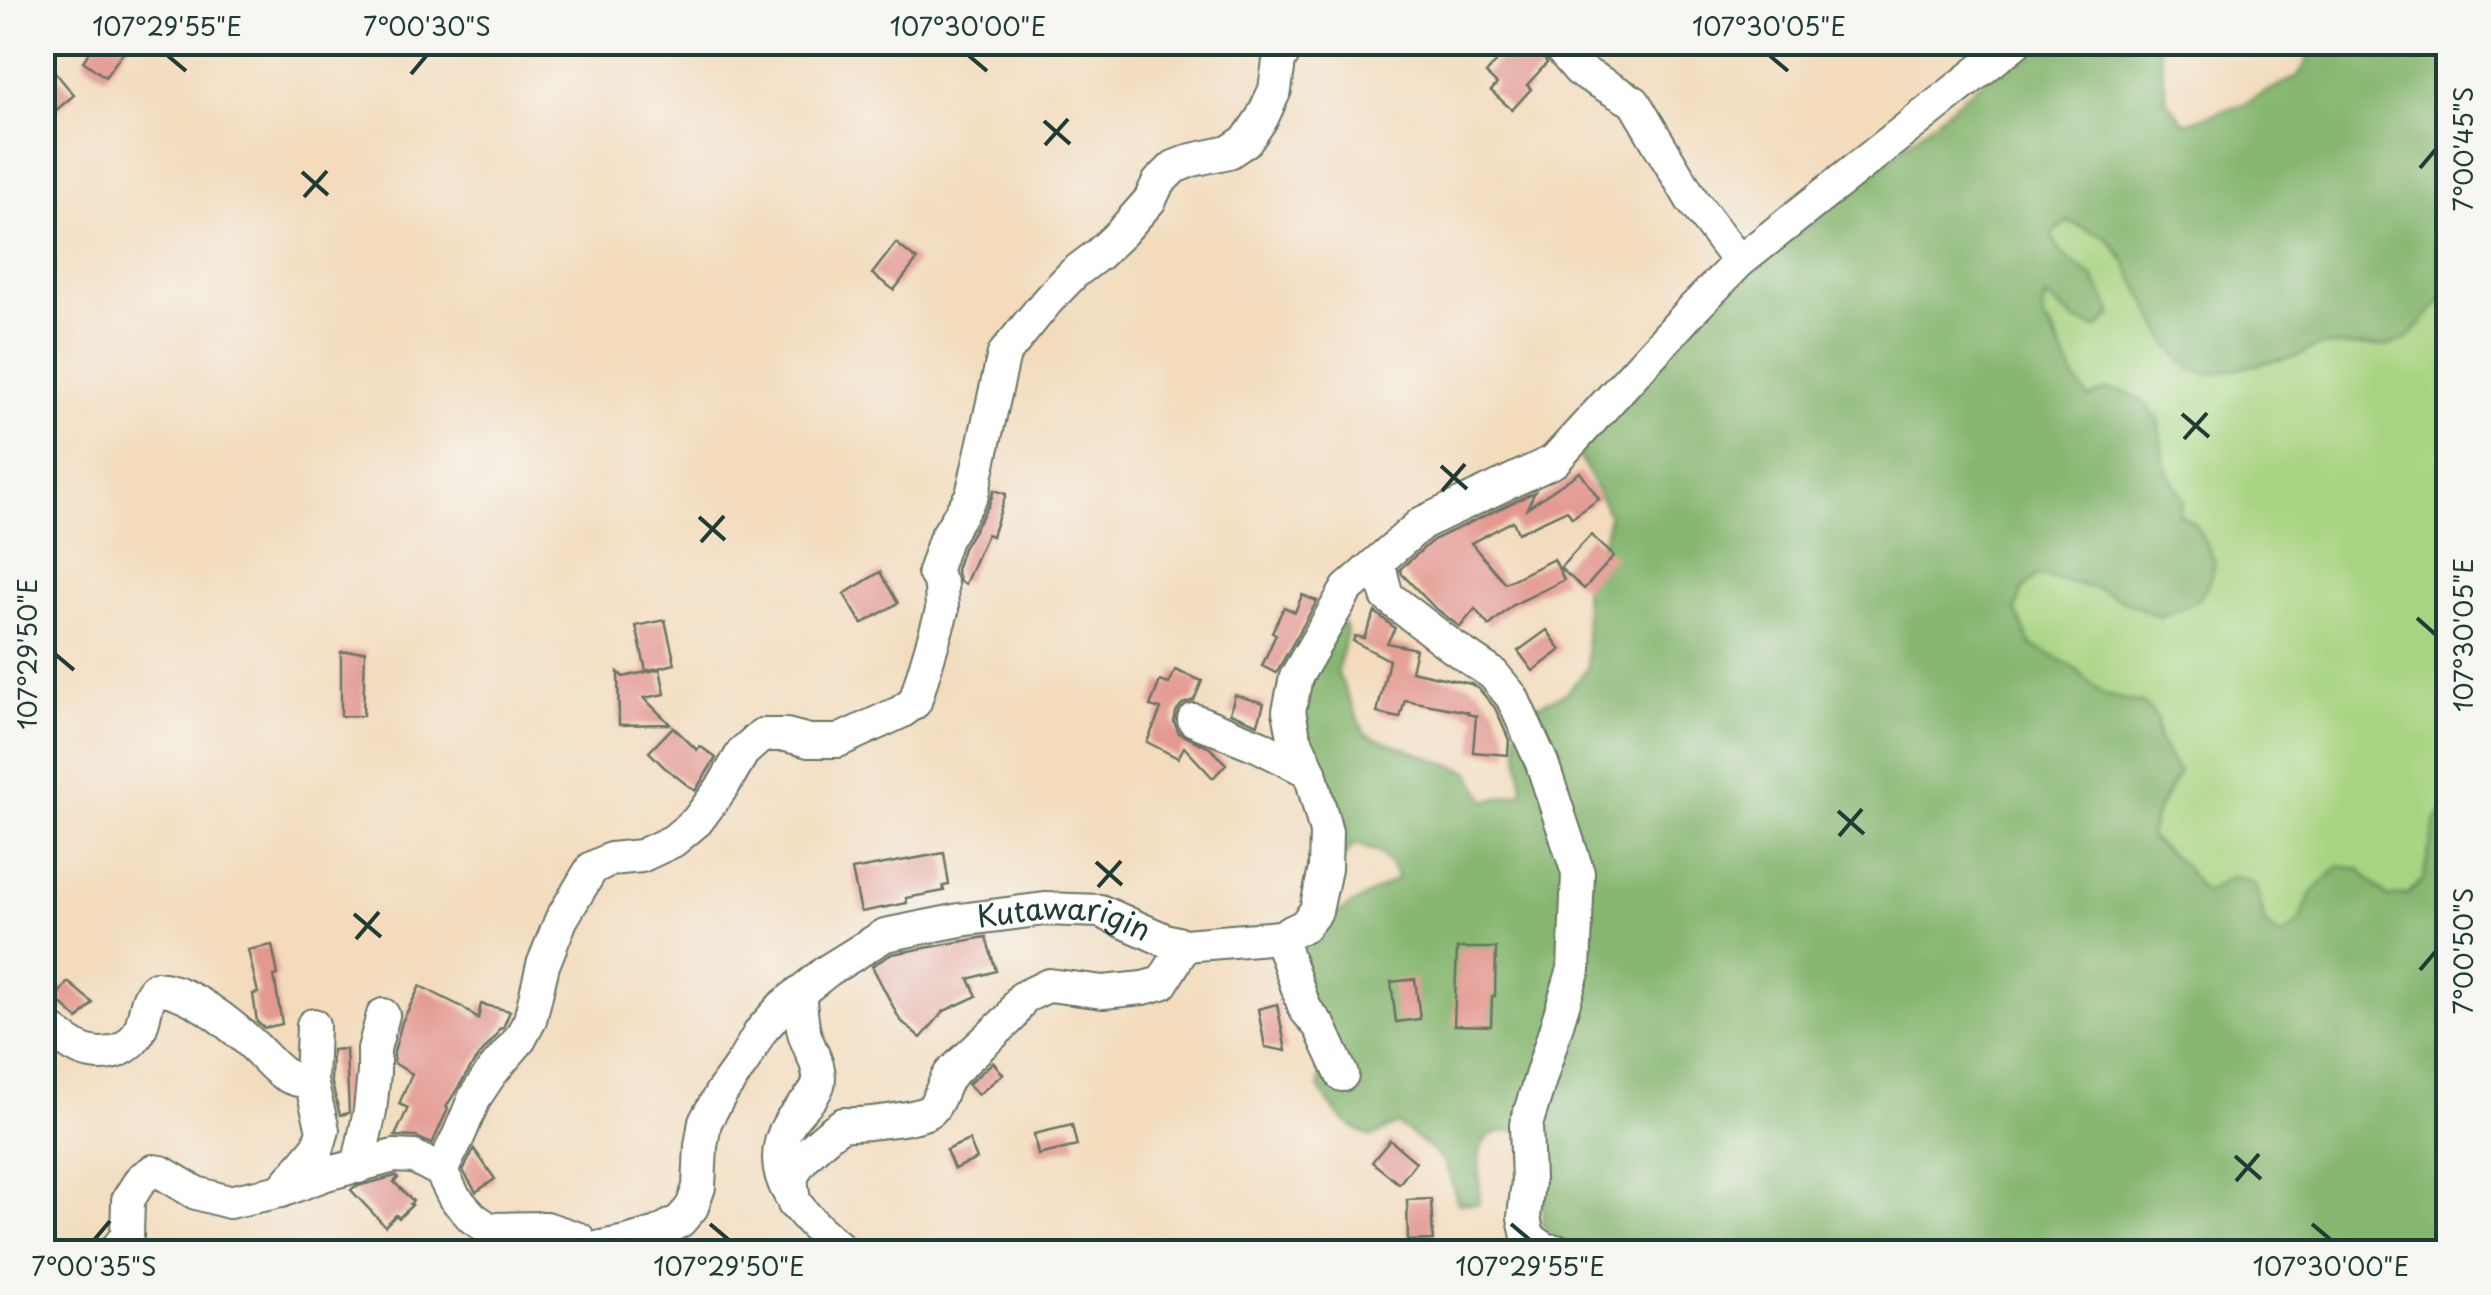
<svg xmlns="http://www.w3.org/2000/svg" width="2491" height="1295" font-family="'Playpen Sans',sans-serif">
<rect width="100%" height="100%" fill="#f6f6f2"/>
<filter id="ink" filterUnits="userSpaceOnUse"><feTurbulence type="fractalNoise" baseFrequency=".01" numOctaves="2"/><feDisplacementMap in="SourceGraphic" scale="20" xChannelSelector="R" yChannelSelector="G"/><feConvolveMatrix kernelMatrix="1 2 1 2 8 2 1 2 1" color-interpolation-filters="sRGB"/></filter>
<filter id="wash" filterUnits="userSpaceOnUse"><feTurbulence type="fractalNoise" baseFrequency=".0048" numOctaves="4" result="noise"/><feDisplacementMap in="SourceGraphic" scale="40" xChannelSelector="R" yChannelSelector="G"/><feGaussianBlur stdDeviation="2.25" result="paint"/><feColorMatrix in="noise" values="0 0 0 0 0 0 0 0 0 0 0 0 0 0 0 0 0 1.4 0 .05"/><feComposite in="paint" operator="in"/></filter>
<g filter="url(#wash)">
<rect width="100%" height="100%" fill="#f3dbbc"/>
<path fill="#a8d481" stroke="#64885a" stroke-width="2.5" d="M2068,221l39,17 102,136 89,-18 20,-10h69l20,-7 41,-47v515l-12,12 -13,61 -15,14 -20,4 -29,-29 -48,25 -11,28 -18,15 -17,-12 -8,-37 -26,-11 -27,16 -22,-29 -33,-27 8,-27 22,-37 -21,-34 -1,-21 -14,-14 -39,-9 -34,-30 -40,-20 -14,-34 5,-21 16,-15 61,14 61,28 19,-103 5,-13 -19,-37 -6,-45 -69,-20 -13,-16 -22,-50 -13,-16 5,-20 32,25 15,-45 -32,-24 -10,-18z"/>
<path fill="#86b66f" stroke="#527a52" stroke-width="2.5" d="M2029,43h129l9,57 18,23 56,-18 57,-29 11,-18 -8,-15h147v249l-40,47 -21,7h-69l-20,10 -89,18 -20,-6 -19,-21 -49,-93 -14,-16 -38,-17 -18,14 10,18 32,24 20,37 -15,14 -20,-6 -32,-25 -4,20c19,26 26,57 47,81l19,-9 19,3 17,11 14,17 6,44 19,37 -4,13 17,11 19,37c-11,42 -18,40 -56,55l-61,-28 -61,-14 -15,15 -6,21 15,34 39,20 34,30 39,9 14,15 1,20 21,34 -22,37 -8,27 33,27 22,29 27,-16 19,4 7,7 8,36 16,13 19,-15 11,-28 28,-28 20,3 29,29 20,-4 15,-14 13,-61 12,-12v445h-882l-5,-9 -19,-17 2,-60 -12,-34c-67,-9 -50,25 -53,72l-21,-1 -12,-38 -15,-16 -34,-25 -25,13c-27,-12 -39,-25 -53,-50l3,-20 -33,-126 109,-63c-13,-24 -17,-26 -44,-34l-11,13 -8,-4 -38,-139 12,-39 34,-52 4,9 -10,40 28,62 105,38 16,29 37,-9 -7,-63 20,-23 30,-13 22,-25 -4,-79 14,-27 11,-47 -32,-64 131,-143z"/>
<g id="blocks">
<g fill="#e39890">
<path d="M97,42h34l-26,35 -22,-16z"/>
<path d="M1513,42h20l14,21 -20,22 4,4 -19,21 -21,-19 6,-7 -11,-10z"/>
<path d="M55,72l19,23 -32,27v-40z"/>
<path d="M896,243l21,17 -23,30 -22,-16z"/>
<path d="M1580,472l19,27 -27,19 -5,-8 -49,23 -5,-12 -42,22 34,40 49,-24 10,21 -51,25 -24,21 -14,-17 -15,18 -26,-20 -32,-33 -2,-5 33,-29 102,-48 -8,16z"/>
<path d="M994,490l12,4 -14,42 -5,-2 -22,50 -5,-2 -4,-12 7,-22 26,-43z"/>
<path d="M1591,535l23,21 -30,33 -24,-21z"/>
<path d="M880,572l18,31 -36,21 -18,-30z"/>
<path d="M1302,595l15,6 -41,72 -14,-7 14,-32 -4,-2 12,-25 11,5z"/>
<path d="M1375,612l20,16 -8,15 29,6 -5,22 60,13 8,5 16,19 14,32 -1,15 -35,-3 3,-36 -8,-2v-2l-63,-12 -5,18 -23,-5 12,-53 -36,-19 2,-5 9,2z"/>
<path d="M665,620l10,44 -29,7 -10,-45z"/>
<path d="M1547,630l14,20 -28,21 -15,-20z"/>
<path d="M365,651l-2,65h-22v-64z"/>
<path d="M660,669l5,25 -21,4 26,26 -51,1 -1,-53 5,5z"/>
<path d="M1175,670l27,11 -8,19 -12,4 -6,8 -2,10 5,11 31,15 16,16 -13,14 -29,-31 -6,11 -31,-16 14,-33 -11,-3 10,-25 9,3z"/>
<path d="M1235,695l29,8 -6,21 -28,-11z"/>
<path d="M673,727l24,23 3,-4 16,12 -21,33 -31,-24 -15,-15z"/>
<path d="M944,853l5,32 -6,1 1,5 -38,7 1,5 -46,9 -9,-42z"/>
<path d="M986,937l10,34 -27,8 8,17 -33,15 -23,27 -21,-18 -28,-54 20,-12z"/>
<path d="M272,945l6,30 -4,1 8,48 -18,4 -7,-6 -4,-28 5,-1 -10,-43z"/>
<path d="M1457,948h39l-1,48h-3l-1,30 -37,-1z"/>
<path d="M1415,979l5,40 -24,3 -5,-40z"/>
<path d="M68,982l25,21 -15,16 -23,-21z"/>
<path d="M420,986l42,21 16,12 3,-15 29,7 -7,17 -4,1 -2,6 -23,27 -28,45 2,2 -16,35 -16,-7 -21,-1 13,-28 -9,-4 13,-30 -18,-11v-11l8,-30z"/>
<path d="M1277,1004l9,47 -21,-4 -7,-38z"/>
<path d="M346,1049l3,64 -9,2 -9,-35 1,-30z"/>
<path d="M993,1062l10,12 -25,21 -10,-11z"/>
<path d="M1072,1125l5,21 -39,9 -4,-21z"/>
<path d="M969,1140l8,19 -23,10 -8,-19z"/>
<path d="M1390,1140l26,22 -17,22 -27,-22z"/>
<path d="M474,1149l21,30 -19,13 -13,-21z"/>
<path d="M396,1176l2,2 -4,4 19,19 -3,3 2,1 -13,13 -3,-3 -11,11 -34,-36 3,-3z"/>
<path d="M1431,1199l2,41 -25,1 -1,-41z"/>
</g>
</g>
</g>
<g filter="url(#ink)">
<use href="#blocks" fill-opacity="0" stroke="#697464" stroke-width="2.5"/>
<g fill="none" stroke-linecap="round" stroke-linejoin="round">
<g stroke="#697464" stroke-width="36">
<g id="minor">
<path d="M1555,42l24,28 55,32 58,98 47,62"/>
<path d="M1378,562l9,34 66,51 40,27 19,23 30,66 36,110 -4,96 -48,156 2,56 -4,36 4,20 18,13 16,2"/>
<path d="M1194,720l65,26 51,26"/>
<path d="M1280,937l25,72 15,18 22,48"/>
<path d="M799,993c2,13 2,27 5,39 4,17 19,35 14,53 -5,14 -20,24 -28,37 -33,54 16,99 55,130"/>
<path d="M42,1025c14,7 27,21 42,26 24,8 50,-1 58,-27 4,-12 4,-28 14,-36 33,2 73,35 96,56 21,19 27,36 59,38l12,48 -5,17 -37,44"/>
<path d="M311,1082l2,-57"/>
<path d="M358,1167l12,-56 4,-38v-24l9,-34"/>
<path d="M794,1204c0,-8 -3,-17 -2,-25 3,-18 36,-45 51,-55 14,1 80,-5 88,-14 9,-9 11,-25 19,-36l61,-57 11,-19 27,-13 54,7 40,-4 19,-5 23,-38"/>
<path d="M579,1239l-33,-11 -57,1 -16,-11 -19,-21 -13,-26 18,-36 16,-38 16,-24 29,-34 10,-19 13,-55 18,-45 31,-52 19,-9 30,-3 32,-15 24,-20 26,-35 20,-34 19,-17h24l23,6h29l63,-29 14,-10 27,-91 -1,-26 -7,-13 11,-33 27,-44 32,-141 44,-54 26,-27 25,-19 22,-21 29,-33 8,-17 16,-16 18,-7 37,-8 18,-12 15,-22 13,-28 4,-29 11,-19"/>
<path d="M114,1252l13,-16 1,-36 13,-21 12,-8 8,1 35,21 33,9 52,-11 45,-17 68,-18 20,1 27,14"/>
<path id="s1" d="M525,1252l62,-2 39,-8 31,-9 23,-12 12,-14 7,-20 2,-41 4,-24 16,-29 22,-31 17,-30 22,-25 45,-36 58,-36 75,-15 85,-11 55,2 65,29 20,5 95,-8 24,-11 12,-15 9,-42 1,-37 -16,-60 -16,-35 -5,-26 7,-34 51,-88 75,-66 132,-62 138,-151 47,-48 277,-220"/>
</g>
</g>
<use href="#minor" stroke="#fff" stroke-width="32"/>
</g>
</g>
<path fill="none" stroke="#1f3d34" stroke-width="4" d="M167,55l19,16M968,55l19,16M1769,55l19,16M411,74l16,-19M1044,121l26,23M1045,145l23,-26M2420,168l16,-19M302,172l26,23M304,197l23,-26M2182,414l27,23M2184,439l23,-26M1441,466l26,23M1442,491l23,-27M699,517l26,23M701,542l23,-26M2417,618l19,17M55,654l19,16M1838,811l26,23M1839,836l23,-27M1096,862l26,23M1098,887l23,-26M354,914l27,23M356,939l23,-27M2420,970l16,-19M2235,1156l26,23M2236,1181l23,-27M710,1224l19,16M1511,1224l19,16M2312,1224l19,16M94,1240l16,-19"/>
<g text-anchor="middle" stroke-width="10" stroke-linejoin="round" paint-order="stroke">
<g font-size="30" fill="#1f3d34" stroke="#f6f6f2">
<text dy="10" stroke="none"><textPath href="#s1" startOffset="712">Kutawarigin</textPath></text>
</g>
</g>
<rect width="2491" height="1295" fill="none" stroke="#f6f6f2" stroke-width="110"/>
<rect x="55" y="55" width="2381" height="1185" fill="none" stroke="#1f3d34" stroke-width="4"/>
<g font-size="25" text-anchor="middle" fill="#1f3d34">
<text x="167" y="36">107°29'55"E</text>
<text x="427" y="36">7°00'30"S</text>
<text x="968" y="36">107°30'00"E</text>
<text x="1769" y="36">107°30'05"E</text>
<text transform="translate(2464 149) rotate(-90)" y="9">7°00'45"S</text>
<text transform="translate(2464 635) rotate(-90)" y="9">107°30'05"E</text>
<text transform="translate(28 654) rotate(-90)" y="9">107°29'50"E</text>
<text transform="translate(2464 951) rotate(-90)" y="9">7°00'50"S</text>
<text x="94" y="1276">7°00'35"S</text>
<text x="729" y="1276">107°29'50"E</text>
<text x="1530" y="1276">107°29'55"E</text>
<text x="2331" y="1276">107°30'00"E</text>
</g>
</svg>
